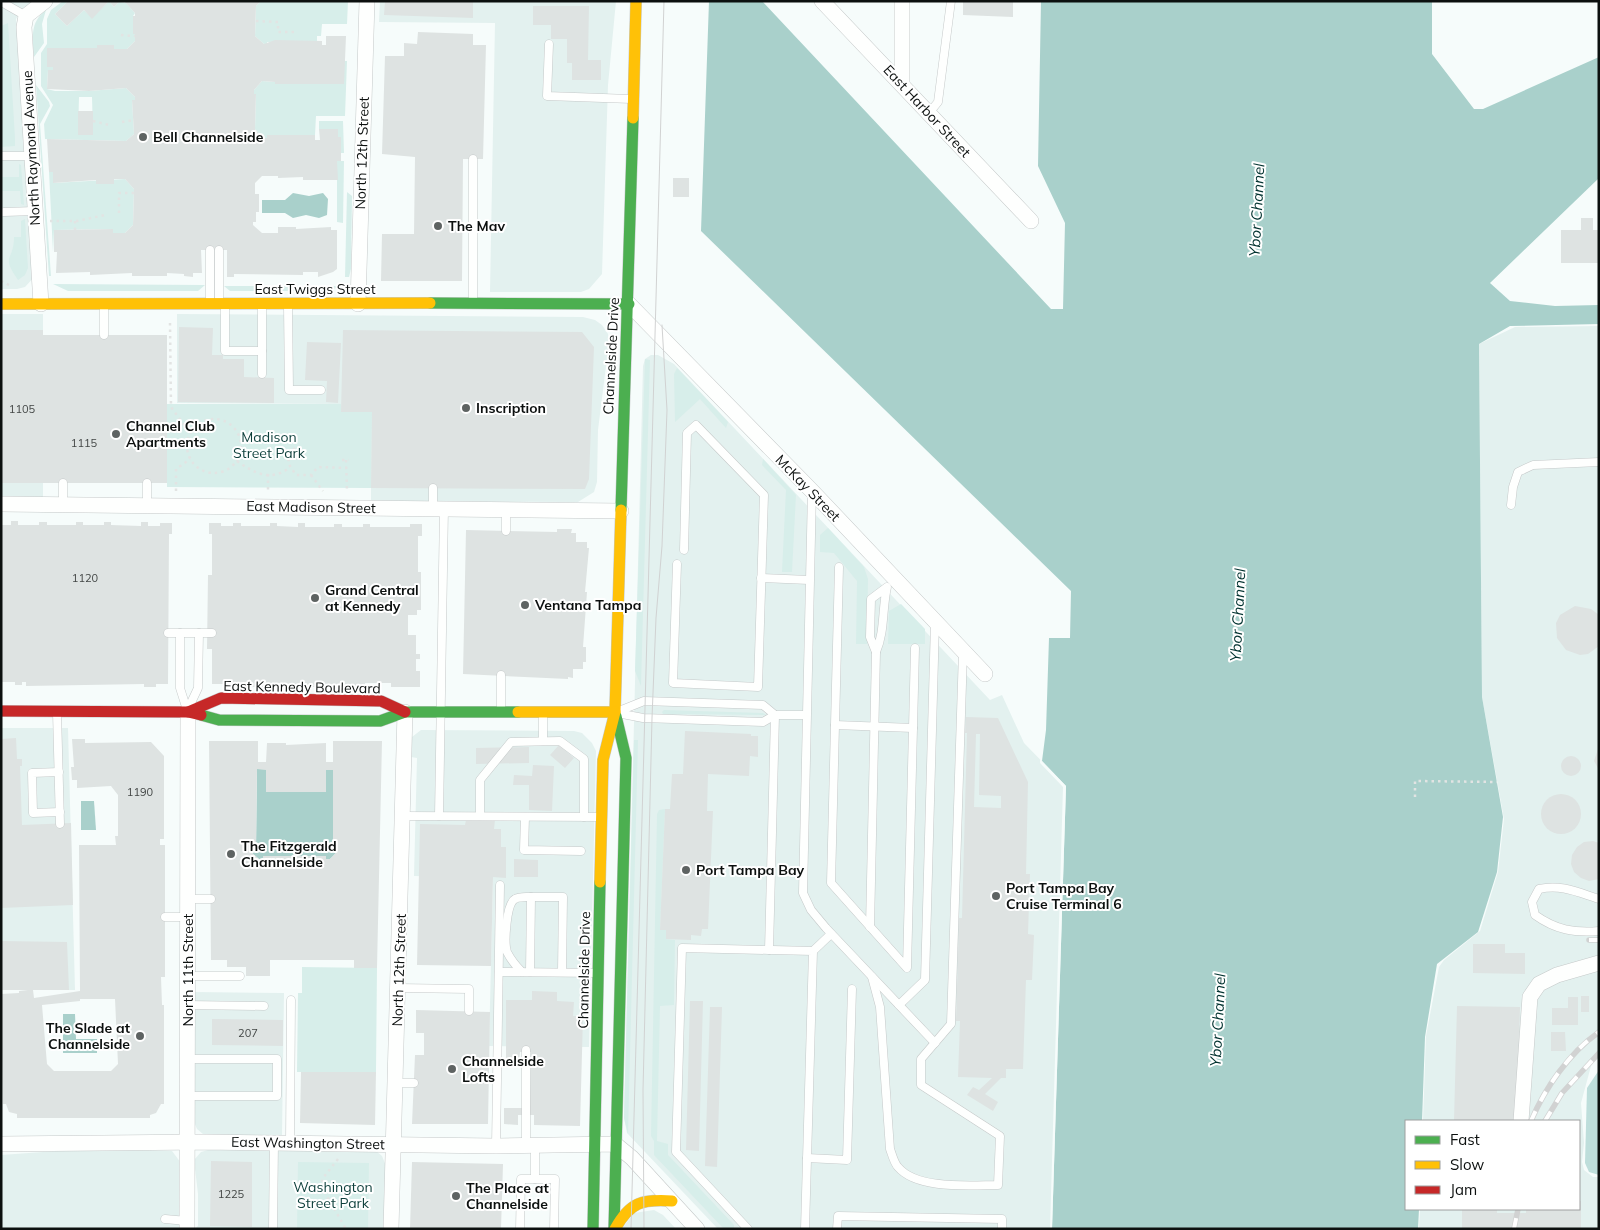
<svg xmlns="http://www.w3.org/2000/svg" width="1600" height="1230" font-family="Mulish,sans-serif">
<rect width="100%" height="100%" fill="#f6fcfb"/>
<g fill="#e3f1ef">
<path d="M1,1h31l-13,12 -3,6 18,258 -9,10 -8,2h-16z"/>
<path d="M380,1h236l-8,84 -6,189 -13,15 -8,3h-91l5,-269 -116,-1z"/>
<rect x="1" y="314" width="42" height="185"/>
<path d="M177,314l406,3 12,3 7,5 6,9 1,8 -11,88 -1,52 -3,10 -16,10 -207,-1v-89h-30v-8l-164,-1z"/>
<path d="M1599,326v726l-5,3 -13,48 3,40 -2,19 2,8 9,7h6v52h-180l1,-20h159v-88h-156l3,-85 13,-69 5,-7 36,-29 18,-59 6,-53 -22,-122 -3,-353 36,-17z"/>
<path d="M651,355h7l16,9 316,336 12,-5 22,48 42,43 -14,443h-334l-91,-96 -3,-15 19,-752 2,-7z"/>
<path d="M1,728h67l7,262h-74z"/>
<path d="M421,730l153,1 8,2 10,10 4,8 -7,296 -100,-1 4,-168 -79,-2 3,-118 -6,-1 1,-20z"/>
<path d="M194,992l90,1 -2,143h-69l-10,-2 -6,-5 -3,-7z"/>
<path d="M84,1149l88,2 9,12 -1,66h-179v-74z"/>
<path d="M208,1150l168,1 6,5 4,10 -2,63h-189l3,-3v-32l-4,-34 7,-8z"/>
<path d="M654,1210l9,5 13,14h-54l12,-16z"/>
</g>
<g fill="#d7eeea" fill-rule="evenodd">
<path d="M63,1h5l-13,13 12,12 17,-16 8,8 17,-17 5,6 5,-5 7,1 9,10 -2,3v18h2v7l-8,8h-13v-4h-16l-1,3h-50v18l6,1v3h-5l-1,19 8,2h34l37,-3 9,9v3h-3l2,34 -8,7 -81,-2 -1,-15 9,-19 -12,-19v-33l6,-9v-25l4,-9zM79,97h13l1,38h-15z"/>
<path d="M261,1h87l-1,23h-25l-1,12h-4v5l-50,1v2h-3l-9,-8 1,-30z"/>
<path d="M46,10l-4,14 2,19 -10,14c-1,-19 -5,-34 12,-47z"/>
<path d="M8,23l7,115v8l-14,1v-121z"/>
<path d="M344,61h3l-2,55h-29l-1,19h-48v3h-4l-8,-9 1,-35h-2v-4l8,-9 13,1v2h69z"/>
<path d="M36,85l13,17 1,4 -10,18 11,152h-2z"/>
<path d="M319,121h24l1,32h-3v-16h-3v-8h-19z"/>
<path d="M337,161h7l-1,62 -6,-1z"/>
<path d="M19,164l2,1 3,40 -3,-1 -1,-13h-19v-14h18z"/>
<path d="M49,172h4v11l72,-4 9,10 -1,36 -8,8h-12v-4l-59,1 -1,22z"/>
<path d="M347,192l5,4 -1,73 -2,8h-4z"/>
<path d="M25,219l3,49 -3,7 -7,5c-18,-26 -4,-18 -4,-43h7v-16z"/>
<path d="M53,284l152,1 -7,6h-130z"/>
<path d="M224,286h118l-15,5h-97z"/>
<path d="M645,359l5,1 -9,326 -6,-15z"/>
<path d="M677,368l51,54 -2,6 -26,-29 -25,23 -1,-48z"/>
<path d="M167,404h174v8h31l-1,76 -204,-1z"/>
<path d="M763,459l33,36 -4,77h-10l4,-82 -24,-25z"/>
<path d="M828,528l36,39 4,12 -1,65h-11l1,-63 -23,-28 -14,-1v-17z"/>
<path d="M901,604l24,25v15h-37l1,-33z"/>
<path d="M664,710l99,3 3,2 -103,-1 -1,-2z"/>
<path d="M634,740h4l-10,394 -4,-16z"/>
<path d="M665,809l-5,121h6v9l9,1 -1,65 -14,1 -3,135 11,3v11l66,70v4h-10l-70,-74v-14l-3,-5 6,-322 2,-4z"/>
<path d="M302,967l75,1 -1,104h-79l1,-79h4z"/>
<path d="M298,1162l71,1 -1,66h-71z"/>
</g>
<path fill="#bededb" d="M1599,1070v105l-10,-3 -4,-9 2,-75z"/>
<g fill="#a9d0cb">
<path d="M709,1h53l289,308h12l2,-86 -27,-57 3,-165h391v53l42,55h9l116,-52v121l-109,105 20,18 45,5 44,-1v19l-89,2 -31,18 3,353 21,120 -6,55 -19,60 -41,32 -12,73 -3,84h-16v88h13l-1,20h-366l14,-443 -24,-25 4,-31 3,-92h21l1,-47 -370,-360z"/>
<path d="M293,193l16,3 14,-3 5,6 -1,16 -8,3 -13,-3 -13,3 -8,-5h-23v-13h23z"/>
<path d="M257,769l76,1v78l3,1v4l-6,6h-4v-3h-63v3h-4l-7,-6v-4l4,-1z"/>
<path d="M81,801h13l2,29h-15z"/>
<path d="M63,1014h12l1,25h21v14h-34z"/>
</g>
<path fill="#f6fcfb" d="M1040,759l26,27 -14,443h-2l13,-442 -23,-24z"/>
<g fill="#dee3e2" fill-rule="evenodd">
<path d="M68,1h52l-6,6 -5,-6 -17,18 -8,-9 -17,16 -12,-12z"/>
<path d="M124,1h137l-5,5 -1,30 9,8 11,-4 47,1v4h4v-9h20l-2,48h-69v-2l-13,-1 -8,9v4h2l-1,35 8,9h4v-3h48v5h5l-1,-11h19v8h3v24h-4l1,19h-35v-3l-25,1v-2h-16l-7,7v11h4v18h-3v10h-3v3l9,8h16v-6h18v2l35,-2v3h6v39l-4,3 -15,5v-5h-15v3l-69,-1v3h-7v-27h-26l1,23h-9v4l-9,-1v-2l-17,-1v3h-35v-3l-42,2v-3l-34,1 1,-21h-3v-22l59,-1v4h12l8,-8 1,-36 -9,-10h-11v5h-18v-4l-43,3v-11h-4l-2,-33 79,2 8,-7 -2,-34h3v-3l-9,-9 -37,3 -42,-2 1,-19h5v-3h-6v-19h50v-3h17v4h13l8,-8v-7h-2v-18h2v-3z"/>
<path d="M385,1h88v17l-89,-3z"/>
<path d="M963,1h50v16l-50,-2z"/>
<path d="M533,6h56l-1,54h13v20h-29v-17h-5v-24h-16v-14h-18z"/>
<path d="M418,32l55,2v11h13l-3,114h-20l-1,122h-81l1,-47h32l1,-77 -33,-3 3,-98h19v-13l13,1z"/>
<rect x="78" y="111" width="15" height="24"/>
<rect x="673" y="178" width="16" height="19"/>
<path d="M1581,218h12v12h6v33h-38v-33h20z"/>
<path d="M179,327l34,1 -1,27h11v4h21v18l30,1v25l-96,-1z"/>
<path d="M1,330h42v5h124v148h-166z"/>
<path d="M343,330l239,2 12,15 -5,132 -4,10 -214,-1 1,-76h-31z"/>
<path d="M307,342l34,1 -3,60 -12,-1 1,-21 -22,-1z"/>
<path d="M11,521h7v4h21v-3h8v3h29v-3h7v3h21v-3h7v3l30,1v-4h7v4h12v-3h12v11h-3l-1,150h-12v3h-12v-3l-118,2v-4h-4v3h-7v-3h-14v-157h10z"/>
<path d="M209,523h12v3h12v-3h8v3h29v-3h7v3l21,1v-4h7v4h29v-3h8v3h21v-3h7v3h40v-3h12v12h-4v36h3v38h-4v5h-9v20h8v19h4v5h-4v12h4v16h-29v-4h-26v4h-117v-3l-25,3v-3h-11v-35h-5l1,-74h4v-41h-3z"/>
<path d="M557,529h15l-1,4h5v9h11v6h2l-4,44h2l-4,55h3v15h-3v7h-10v9l-5,-1v2l-105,-5 3,-144 91,2z"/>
<path d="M1575,606l16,3 8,6v31l-11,8 -8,1 -14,-5 -9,-12 -1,-15 4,-8z"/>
<path d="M966,717l32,1 30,64 -2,92h4l-2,60 6,1 -2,45h-6l-3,89h-17v9h-5l-16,16 13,8 -5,9 -26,-16 6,-8 6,3 13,-12 -34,-1 2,-56h-4l3,-103h3l5,-185h-2zM976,734h4l-1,61 22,1v12l-27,-1z"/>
<path d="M685,731l66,3v2h7v21l-8,-1 -1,20 -41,-2 -1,37h6l-5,118h-6l-1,7 -10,-1v5l-25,-1v-9h-6l5,-121h5l2,-35h11z"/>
<path d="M16,738l1,21h5v7h-2l2,59 49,-2 2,82 -72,3v-169z"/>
<path d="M72,739h13v4l66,-1 13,14v83h-4v6h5v132h-4l1,28h2v99h-3l-5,9 -6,2v3h-133v-4l-8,-2 -3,-8h-3l-2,-110 18,-1v-2l9,-1h-27v-49l66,1 2,48h-36l1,8 46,-7 -1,-146h37l-1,-9h3v-41l-7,-9 -34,2v-8h-5l-1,-13h3zM80,999h35l3,65 -7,7h-57l-7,-7 -5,-59 38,-4z"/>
<path d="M209,741h49v21h8l1,-19h19v2l40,-2v19h7v-21h49l-5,227h-23v-8h-84v16h-24v-9h-19v-7h-16zM257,769l9,1v22h60v-22h7v79h3v4l-6,6h-4v-3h-63v3h-4l-7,-6v-4h4z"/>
<path d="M559,745l15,13 -9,10 -15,-13z"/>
<path d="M1599,746v24l-5,-9z"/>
<path d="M529,747v16l-53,1v-16z"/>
<circle cx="1571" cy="766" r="10"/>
<path d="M533,765l21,1 -2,45 -23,-1v-25h-16l1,-10 18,1z"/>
<circle cx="1561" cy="814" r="20"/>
<path d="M466,820h29l-1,9h7v18h5v31l-13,-1 -2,89 -74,-1 3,-141 45,1z"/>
<path d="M1593,841l6,2v36l-10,2 -8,-3 -7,-6 -3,-8 1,-9 5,-8 7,-5z"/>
<path d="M514,859l24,1v17h-24z"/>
<path d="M1473,944h32v9h20v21l-52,-1z"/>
<path d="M532,991l25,1v9l17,1 -1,14h10l-3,110 -46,-1v-10h-16v10l-14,-1v-16h26l1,-56h-11l-1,11h-13v-63h26z"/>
<rect x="1581" y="996" width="8" height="16"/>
<path d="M1568,997h10v28h-26v-17h16z"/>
<path d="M690,1001h13l-4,150 -13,-1z"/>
<path d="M1457,1006l63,1 -3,114h-63z"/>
<path d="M710,1007h12l-5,160 -12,-1z"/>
<path d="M416,1010l74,2 -2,112h-76l3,-69h9v-22h-8z"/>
<path d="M212,1019l71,1v26l-71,-1z"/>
<path d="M1551,1032h14l1,19h-15z"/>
<path d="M301,1072h75l-1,53 -75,-2z"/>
<path d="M211,1161l41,1v65l-42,-1z"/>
<path d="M412,1162l91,2 -2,65h-91z"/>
<path d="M1579,1201h2v28h-119v-20h35v4h29v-4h53z"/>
</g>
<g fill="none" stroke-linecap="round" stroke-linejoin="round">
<g stroke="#c5c9c9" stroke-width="9">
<g id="lane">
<path d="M5,4l21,12"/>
<path d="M549,44l-2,52 84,3"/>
<path d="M929,113l9,-11 13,-101"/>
<path d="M1,156h31"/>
<path d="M4,212l31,-1"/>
<path d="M210,250v50"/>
<path d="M473,299v-140"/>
<path d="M219,300v-50"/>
<path d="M104,306v29"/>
<path d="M225,306v45h37v-46"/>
<path d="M288,306l1,84h32"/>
<path d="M262,351v23"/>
<path d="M63,483v22"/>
<path d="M147,483v22"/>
<path d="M812,491l-9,402 8,17 15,18 109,115"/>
<path d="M1511,505l2,-18 5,-15 15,-7 66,-3"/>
<path d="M433,508v-20"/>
<path d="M506,509v22"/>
<path d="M677,564l-4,119 85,4 6,-192 -68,-70 -9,8 -3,117"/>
<path d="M839,567l-8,316 76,85 8,-320"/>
<path d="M761,578l48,2"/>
<path d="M887,587c-5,22 -2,44 -11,65l-6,-15 1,-38z"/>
<path d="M168,633h44"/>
<path d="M180,633v55l7,22"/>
<path d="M501,675v33"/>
<path d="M190,705l8,-17 1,-55"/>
<path d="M619,711l25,-10 119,4 12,10"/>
<path d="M57,713l3,111"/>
<path d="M617,713l26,5 120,4 12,-7h31"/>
<path d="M543,716v25"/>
<path d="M835,725l78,3"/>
<path d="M59,772l-27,1 1,40 27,-1"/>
<path d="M403,816l198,1"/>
<path d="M439,816l5,-308"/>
<path d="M480,816v-36l31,-38 49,-1 24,18v58"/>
<path d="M525,817l-1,33 57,1"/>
<path d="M188,899h23"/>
<path d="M1599,899c-22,-7 -38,-15 -60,-10l-7,13 3,13c21,15 39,18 64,16"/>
<path d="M165,917h23"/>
<path d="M870,927l6,-275"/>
<path d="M769,950l6,-235"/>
<path d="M813,951l18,-17"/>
<path d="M499,972l99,1"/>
<path d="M522,972c-6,-6 -11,-12 -15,-20 -3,-9 -1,-48 8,-53 5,-3 12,-2 16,-2"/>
<path d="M530,972l1,-75h32l-1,75"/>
<path d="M188,976h52"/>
<path d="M872,977l8,30 10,142c2,5 4,14 8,18 19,23 73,18 100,18l2,-49 -79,-51v-26l30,-35 12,-372"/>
<path d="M398,988l71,1v22"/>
<path d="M188,1005l76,1"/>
<path d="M899,1005l26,-25 10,-357"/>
<path d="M188,1059h89v37h-89"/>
<path d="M396,1083h18"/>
<path d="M290,1143l1,-143"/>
<path d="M526,1145v-95"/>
<path d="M535,1145v34"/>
<path d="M496,1146l4,-261"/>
<path d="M807,1158l40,2 5,-171"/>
<path d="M165,1219l22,2"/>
<path d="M273,1229l1,-87"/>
<path d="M520,1229l1,-50h34l-1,50"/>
<path d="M748,1229l-72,-77 6,-204 131,3 -8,278"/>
<path d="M837,1229l1,-13 164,3v10"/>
</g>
</g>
<g stroke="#c5c9c9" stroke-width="16">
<g id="street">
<path d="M822,1l209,220"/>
<path d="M902,83v-82"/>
<path d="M41,304l-17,-277 2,-11 19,-15"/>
<path d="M358,304l9,-303"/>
<path d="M629,304l183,187 173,183"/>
<path d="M1,504l620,7"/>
<path d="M1521,1121l9,-124 9,-13 18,-9 42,-12"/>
<path d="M1,1144l202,-2 293,4 119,-2 17,14 65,71"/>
<path d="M187,1229l1,-517"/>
<path d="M391,1229l14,-517"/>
</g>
</g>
<g stroke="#c5c9c9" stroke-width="12">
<g id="fast">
<path d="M430,303l199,1"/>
<path d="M621,510l12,-392"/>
<path d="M201,715l18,5 161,1 25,-9h113"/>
<path d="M593,1229l7,-347"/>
<path d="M614,1229l12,-471 -10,-42"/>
</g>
</g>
<g stroke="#c5c9c9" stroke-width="12">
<g id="slow">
<path d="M633,118l3,-117"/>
<path d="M1,304l429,-1"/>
<path d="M518,712h97l6,-202"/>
<path d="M600,882l3,-122 12,-48"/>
<path d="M615,1229c15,-27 27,-30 57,-28"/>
</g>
</g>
<g stroke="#c5c9c9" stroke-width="12">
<g id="jam">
<path d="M1,711l187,1 13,3"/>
<path d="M188,712l33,-14 160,3 24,11"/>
</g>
</g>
<g stroke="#e2e4e3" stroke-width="2.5" stroke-dasharray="2.5 4" stroke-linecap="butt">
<path d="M256,21l22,1v10h16"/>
<path d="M121,35l14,1"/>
<path d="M93,121l16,4"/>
<path d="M122,122l12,-2"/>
<path d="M119,213v-20h15"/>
<path d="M50,221h27l28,-6"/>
<path d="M75,230v-9"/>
<path d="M1,281l8,4"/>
<path d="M170,323l1,84 19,26"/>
<circle cx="214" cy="446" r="27"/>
<path d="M295,448l-5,5 -2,10 8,12h15l7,-8 29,1"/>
<path d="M342,460h7"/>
<path d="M346,460l1,31"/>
<path d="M237,461c17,12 33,21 52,7"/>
<path d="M268,474v17"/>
<path d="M311,475l12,16"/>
<path d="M176,491v-22l14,-10"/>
<path d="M1415,797v-16l82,1"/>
<path d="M338,1159l-15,19 -2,8 25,43"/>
</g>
<use href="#lane" stroke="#fefffe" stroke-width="8"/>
<use href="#street" stroke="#fefffe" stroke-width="15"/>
<use href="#fast" stroke="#4caf50" stroke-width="11"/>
<use href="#slow" stroke="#ffc107" stroke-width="11"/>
<use href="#jam" stroke="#c62828" stroke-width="11"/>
<g stroke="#d1d2d2" stroke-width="1">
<path d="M631,1229l33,-1228"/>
<path d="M644,1229l-1,-139 9,-372 4,-100 6,-72 5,-136 -5,-85"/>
</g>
<g stroke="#d1d2d2" stroke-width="5.5">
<g id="rail">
<path d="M1589,940h10"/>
<path d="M1531,1121c14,-33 38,-68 68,-89"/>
<path d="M1545,1121l17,-28 37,-40"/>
<path d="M1514,1229l4,-20"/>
</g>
</g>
<use href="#rail" stroke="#fff" stroke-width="4" stroke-dasharray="11" stroke-linecap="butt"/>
</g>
<g fill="#5e6362" stroke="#fff" stroke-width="2">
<circle cx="143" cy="137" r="5"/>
<circle cx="438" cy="226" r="5"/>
<circle cx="466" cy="408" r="5"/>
<circle cx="116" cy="434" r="5"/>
<circle cx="315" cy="598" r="5"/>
<circle cx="525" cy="605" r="5"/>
<circle cx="231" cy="854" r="5"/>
<circle cx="686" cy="870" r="5"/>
<circle cx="996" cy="896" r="5"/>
<circle cx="140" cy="1036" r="5"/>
<circle cx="452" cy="1069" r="5"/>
<circle cx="456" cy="1196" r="5"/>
</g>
<g text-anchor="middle" stroke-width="4" stroke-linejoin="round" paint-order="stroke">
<g font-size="11" fill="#424645">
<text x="22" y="413">1105</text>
<text x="84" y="447">1115</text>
<text x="85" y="582">1120</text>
<text x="140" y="796">1190</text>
<text x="248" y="1037">207</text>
<text x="231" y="1198">1225</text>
</g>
<g font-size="14" fill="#0c100f" stroke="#fff">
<text transform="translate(927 111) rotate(47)" y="5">East Harbor Street</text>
<text transform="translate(31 148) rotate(-93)" y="5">North Raymond Avenue</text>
<text transform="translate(362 153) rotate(-88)" y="5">North 12th Street</text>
<text x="315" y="294">East Twiggs Street</text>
<text transform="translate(611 356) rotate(-87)" y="5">Channelside Drive</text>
<text transform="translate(808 488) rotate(46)" y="5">McKay Street</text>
<text transform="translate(311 507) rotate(1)" y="5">East Madison Street</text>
<text transform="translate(302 687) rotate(1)" y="5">East Kennedy Boulevard</text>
<text transform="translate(188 970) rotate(-90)" y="5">North 11th Street</text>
<text transform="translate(399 970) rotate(-88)" y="5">North 12th Street</text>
<text transform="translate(584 970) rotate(-89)" y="5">Channelside Drive</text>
<text transform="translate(308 1143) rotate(1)" y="5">East Washington Street</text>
</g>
<g font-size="14" font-weight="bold" fill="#0c100f" stroke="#fff" text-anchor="start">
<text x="153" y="142">Bell Channelside</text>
<text x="448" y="231">The Mav</text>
<text x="476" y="413">Inscription</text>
<text x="126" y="431">Channel Club<tspan x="126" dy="16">Apartments</tspan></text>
<text x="325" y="595">Grand Central<tspan x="325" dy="16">at Kennedy</tspan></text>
<text x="535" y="610">Ventana Tampa</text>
<text x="241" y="851">The Fitzgerald<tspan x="241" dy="16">Channelside</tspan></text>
<text x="696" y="875">Port Tampa Bay</text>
<text x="1006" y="893">Port Tampa Bay<tspan x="1006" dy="16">Cruise Terminal 6</tspan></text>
<text x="130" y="1033" text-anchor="end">The Slade at<tspan x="130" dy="16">Channelside</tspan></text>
<text x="462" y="1066">Channelside<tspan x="462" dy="16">Lofts</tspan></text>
<text x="466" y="1193">The Place at<tspan x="466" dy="16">Channelside</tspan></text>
</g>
<g font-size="14" fill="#0d3f3b" stroke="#fff">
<text x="269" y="442">Madison<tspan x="269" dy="16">Street Park</tspan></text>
<text x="333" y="1192">Washington<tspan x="333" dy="16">Street Park</tspan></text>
</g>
<g font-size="15" font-style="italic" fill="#00322f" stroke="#fff">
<text transform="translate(1257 210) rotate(-87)" y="5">Ybor Channel</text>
<text transform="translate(1238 615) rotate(-87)" y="5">Ybor Channel</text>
<text transform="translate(1218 1020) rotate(-87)" y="5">Ybor Channel</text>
</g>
</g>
<rect width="1600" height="1230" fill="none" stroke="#0c100f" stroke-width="5"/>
<rect x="1405" y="1120" width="175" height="90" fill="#ffffff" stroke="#9e9f9f"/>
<rect x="1415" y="1136" width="25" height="8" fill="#4caf50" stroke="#9e9f9f"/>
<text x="1450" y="1145" font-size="15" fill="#0c100f">Fast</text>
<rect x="1415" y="1161" width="25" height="8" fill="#ffc107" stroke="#9e9f9f"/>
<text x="1450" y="1170" font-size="15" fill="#0c100f">Slow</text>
<rect x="1415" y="1186" width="25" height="8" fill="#c62828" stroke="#9e9f9f"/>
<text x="1450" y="1195" font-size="15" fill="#0c100f">Jam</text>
</svg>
